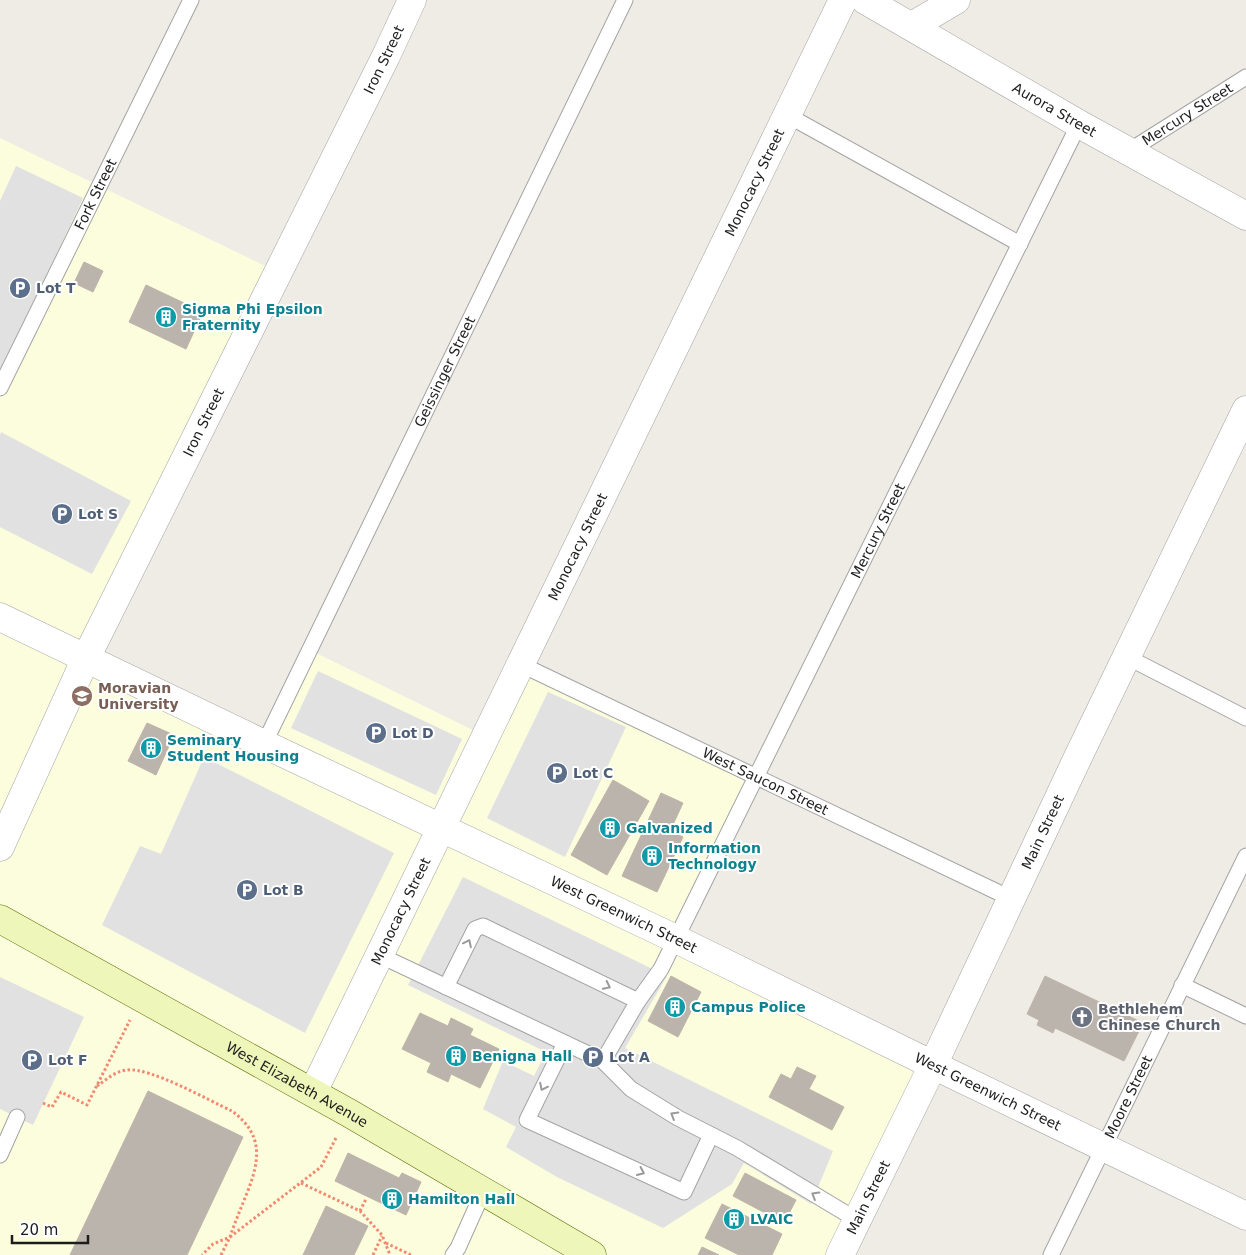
<svg xmlns="http://www.w3.org/2000/svg" width="1246" height="1255" font-family="'DejaVu Sans',sans-serif">
<rect width="100%" height="100%" fill="#eeece4"/>
<path fill="#fbfddd" d="M0,138l278,134 -192,386 178,86 46,-94 175,86 35,-72 235,112 -79,163 257,126 -97,190h-836z"/>
<g fill="#e1e1e1">
<path d="M16,166l67,32 -83,176v-173z"/>
<path d="M1,432l130,69 -39,73 -92,-47v-92z"/>
<path d="M318,671l144,68 -26,56 -145,-67z"/>
<path d="M548,692l78,35 -61,130 -78,-39z"/>
<path d="M204,757l190,96 -89,180 -203,-108 38,-79 21,8z"/>
<path d="M463,877l204,99 -42,72 208,103 -22,53 -67,-41 -12,21 -69,44 -106,-51 -51,-30 10,-20 -33,-18 20,-48 31,15 12,-24 -138,-67z"/>
<path d="M0,977l84,40 -51,108 -33,-16z"/>
</g>
<g fill="#bbb4ad" stroke="#bfb3a7">
<path d="M84,262l19,9 -10,21 -19,-9z"/>
<path d="M146,285l57,27 -17,37 -57,-27z"/>
<path d="M147,723l27,12 -18,40 -28,-14z"/>
<path d="M613,780l36,21 -42,74 -36,-20z"/>
<path d="M661,793l22,10 -13,28 13,6 -26,55 -35,-16z"/>
<path d="M671,976l30,16 -23,45 -30,-16z"/>
<path d="M1045,976l98,47 -19,38 -69,-33 -2,5 -16,-8 2,-5 -12,-6z"/>
<path d="M420,1013l28,13 3,-8 22,11 -3,6 29,14 -19,39 -29,-14 -3,8 -21,-10 4,-9 -29,-14z"/>
<path d="M797,1067l19,9 -7,13 35,18 -12,23 -63,-33 12,-23 10,5z"/>
<path d="M148,1091l95,46 -56,118h-117z"/>
<path d="M348,1153l51,25 3,-5 19,9 -15,33 -71,-34z"/>
<path d="M745,1173l51,27 -12,23 -51,-27z"/>
<path d="M722,1204l60,30 -10,21h-33l-34,-17z"/>
<path d="M326,1206l42,20 -14,29h-51z"/>
<path d="M702,1247l17,8h-21z"/>
</g>
<g fill="none" stroke-linecap="round" stroke-linejoin="round">
<g stroke="#a4a4a4" stroke-width="17">
<g id="lane">
<path d="M787,115l233,129"/>
<path id="s1" d="M1129,151l117,-74"/>
<path id="s2" d="M0,388l191,-388"/>
<path d="M1127,657l119,61"/>
<path id="s3" d="M520,664l492,235"/>
<path id="s4" d="M264,744l361,-744"/>
<path d="M379,955l224,106 35,-60"/>
<path d="M1182,985l64,31"/>
<path id="s5" d="M446,987l29,-58 8,-3 155,75 23,-32 418,-845"/>
<path d="M565,1043l-38,77 157,72 27,-57"/>
<path d="M603,1061l28,28 47,29 59,30 120,72"/>
<path d="M0,1155l17,-38"/>
<path d="M453,1255l5,-7 25,-56"/>
<path id="s6" d="M1051,1255l195,-399"/>
</g>
</g>
<g stroke="#a4a4a4" stroke-width="29">
<g id="street">
<path id="s7" d="M865,0l214,124 167,92"/>
<path d="M912,26l44,-26"/>
<path id="s8" d="M0,617l264,127 412,195 257,126 313,151"/>
<path id="s9" d="M0,847l86,-189 300,-602 26,-56"/>
<path id="s10" d="M313,1092l530,-1092"/>
<path id="s11" d="M840,1255l93,-190 146,-310 167,-345"/>
</g>
</g>
<g stroke="#5c7009" stroke-width="29">
<g id="secondary">
<path id="s12" d="M0,919l349,194 243,142"/>
</g>
</g>
<g stroke="#f38870" stroke-width="3" stroke-dasharray="2.5 2.5" stroke-linecap="butt">
<path d="M97,1086c9,-6 18,-15 30,-16 23,-3 81,30 105,41 32,24 28,49 15,82 -6,15 -12,29 -17,44l-17,7 -11,11"/>
<path d="M43,1103l9,4 9,-15 26,13 43,-85"/>
<path d="M301,1183l59,28 22,24 8,20"/>
<path d="M360,1211l6,-12"/>
<path d="M386,1243l25,12"/>
<path d="M221,1255l9,-18 91,-70 16,-31"/>
<path d="M373,1255l9,-19"/>
</g>
<use href="#lane" stroke="#fff" stroke-width="15"/>
<use href="#street" stroke="#fff" stroke-width="28"/>
<use href="#secondary" stroke="#eff6ba" stroke-width="28"/>
</g>
<defs><path id="oneway-chevron" d="M-2-3.5L2.5 0L-2 3.5" fill="none" stroke-width="1.6" stroke-linecap="round" stroke-linejoin="round" transform="scale(1.25)"/></defs>
<g stroke="#999">
<use href="#oneway-chevron" transform="translate(468 943) rotate(-64)"/>
<use href="#oneway-chevron" transform="translate(607 986) rotate(26)"/>
<use href="#oneway-chevron" transform="translate(543 1087) rotate(116)"/>
<use href="#oneway-chevron" transform="translate(674 1115) rotate(-149)"/>
<use href="#oneway-chevron" transform="translate(641 1172) rotate(25)"/>
<use href="#oneway-chevron" transform="translate(815 1195) rotate(-149)"/>
</g>
<defs>
<g id="parking-disc" transform="scale(1.125)"><circle r="9.5" fill="#5c6f8a" stroke="#fff"/><path d="M-3.5-5.5H1a3.5 3.5 0 0 1 0 7H-1V5.5H-3.5ZM-1-3.4V-.6H.8a1.4 1.4 0 0 0 0-2.8Z" fill="#fff"/></g>
<g id="building-disc" transform="scale(1.125)"><circle r="9.5" fill="#0f9aa8" stroke="#fff"/><path d="M-4-6H4V6H1V3H-1V6H-4ZM-2.5-4.3h1.7v1.8h-1.7ZM.8-4.3h1.7v1.8H.8ZM-2.5-1h1.7V.8h-1.7ZM.8-1h1.7V.8H.8Z" fill="#fff"/></g>
<g id="university-disc" transform="scale(1.125)"><circle r="9.5" fill="#8d6e63" stroke="#fff"/><path d="M0-5L7-2L0 1L-7-2ZM-4 1L0 2.5L4 1V4Q0 6-4 4Z" fill="#fff"/></g>
<g id="church-disc" transform="scale(1.125)"><circle r="9.5" fill="#6b7280" stroke="#fff"/><path d="M-1.2-6h2.4v3.5h3.3v2.4h-3.3V6h-2.4V-.1h-3.3v-2.4h3.3Z" fill="#fff"/></g>
</defs>
<g fill-rule="evenodd">
<use href="#parking-disc" x="20" y="288"/>
<use href="#building-disc" x="166" y="317"/>
<use href="#parking-disc" x="62" y="514"/>
<use href="#university-disc" x="82" y="696"/>
<use href="#parking-disc" x="376" y="733"/>
<use href="#building-disc" x="151" y="748"/>
<use href="#parking-disc" x="557" y="773"/>
<use href="#building-disc" x="610" y="828"/>
<use href="#building-disc" x="652" y="856"/>
<use href="#parking-disc" x="247" y="890"/>
<use href="#building-disc" x="675" y="1007"/>
<use href="#church-disc" x="1082" y="1017"/>
<use href="#building-disc" x="456" y="1056"/>
<use href="#parking-disc" x="593" y="1057"/>
<use href="#parking-disc" x="32" y="1060"/>
<use href="#building-disc" x="392" y="1199"/>
<use href="#building-disc" x="734" y="1219"/>
</g>
<g text-anchor="middle" stroke-width="4" stroke-linejoin="round" paint-order="stroke">
<g font-size="14" fill="#1d1d1d" stroke="#fff">
<text dy="5" stroke="none"><textPath href="#s9" startOffset="876">Iron Street</textPath></text>
<text dy="5" stroke="none"><textPath href="#s7" startOffset="219">Aurora Street</textPath></text>
<text dy="5" stroke="none"><textPath href="#s1" startOffset="69">Mercury Street</textPath></text>
<text dy="5" stroke="none"><textPath href="#s10" startOffset="1011">Monocacy Street</textPath></text>
<text dy="5" stroke="none"><textPath href="#s2" startOffset="216">Fork Street</textPath></text>
<text dy="5" stroke="none"><textPath href="#s4" startOffset="414">Geissinger Street</textPath></text>
<text dy="5" stroke="none"><textPath href="#s9" startOffset="471">Iron Street</textPath></text>
<text dy="5" stroke="none"><textPath href="#s5" startOffset="774">Mercury Street</textPath></text>
<text dy="5" stroke="none"><textPath href="#s10" startOffset="606">Monocacy Street</textPath></text>
<text dy="5" stroke="none"><textPath href="#s3" startOffset="272">West Saucon Street</textPath></text>
<text dy="5" stroke="none"><textPath href="#s11" startOffset="469">Main Street</textPath></text>
<text dy="5" stroke="none"><textPath href="#s10" startOffset="201">Monocacy Street</textPath></text>
<text dy="5" stroke="none"><textPath href="#s8" startOffset="691">West Greenwich Street</textPath></text>
<text dy="5" stroke="none"><textPath href="#s12" startOffset="340">West Elizabeth Avenue</textPath></text>
<text dy="5" stroke="none"><textPath href="#s8" startOffset="1096">West Greenwich Street</textPath></text>
<text dy="5" stroke="none"><textPath href="#s6" startOffset="176">Moore Street</textPath></text>
<text dy="5" stroke="none"><textPath href="#s11" startOffset="64">Main Street</textPath></text>
</g>
<g font-size="14" font-weight="bold" fill="#4e5e75" stroke="#fff" text-anchor="start">
<text x="36" y="293">Lot T</text>
<text x="78" y="519">Lot S</text>
<text x="392" y="738">Lot D</text>
<text x="573" y="778">Lot C</text>
<text x="263" y="895">Lot B</text>
<text x="609" y="1062">Lot A</text>
<text x="48" y="1065">Lot F</text>
</g>
<g font-size="14" font-weight="bold" fill="#0d838f" stroke="#fff" text-anchor="start">
<text x="182" y="314">Sigma Phi Epsilon<tspan x="182" dy="16">Fraternity</tspan></text>
<text x="167" y="745">Seminary<tspan x="167" dy="16">Student Housing</tspan></text>
<text x="626" y="833">Galvanized</text>
<text x="668" y="853">Information<tspan x="668" dy="16">Technology</tspan></text>
<text x="691" y="1012">Campus Police</text>
<text x="472" y="1061">Benigna Hall</text>
<text x="408" y="1204">Hamilton Hall</text>
<text x="750" y="1224">LVAIC</text>
</g>
<g font-size="14" font-weight="bold" fill="#785e54" stroke="#fff" text-anchor="start">
<text x="98" y="693">Moravian<tspan x="98" dy="16">University</tspan></text>
</g>
<g font-size="14" font-weight="bold" fill="#5b616d" stroke="#fff" text-anchor="start">
<text x="1098" y="1014">Bethlehem<tspan x="1098" dy="16">Chinese Church</tspan></text>
</g>
</g>
<path d="M12 1235v8h76v-8" fill="none" stroke="#1d1d1d" stroke-width="2.5"/>
<text x="20" y="1235" font-size="15" fill="#1d1d1d" stroke="#ffffff" stroke-width="4" paint-order="stroke">20 m</text>
</svg>
